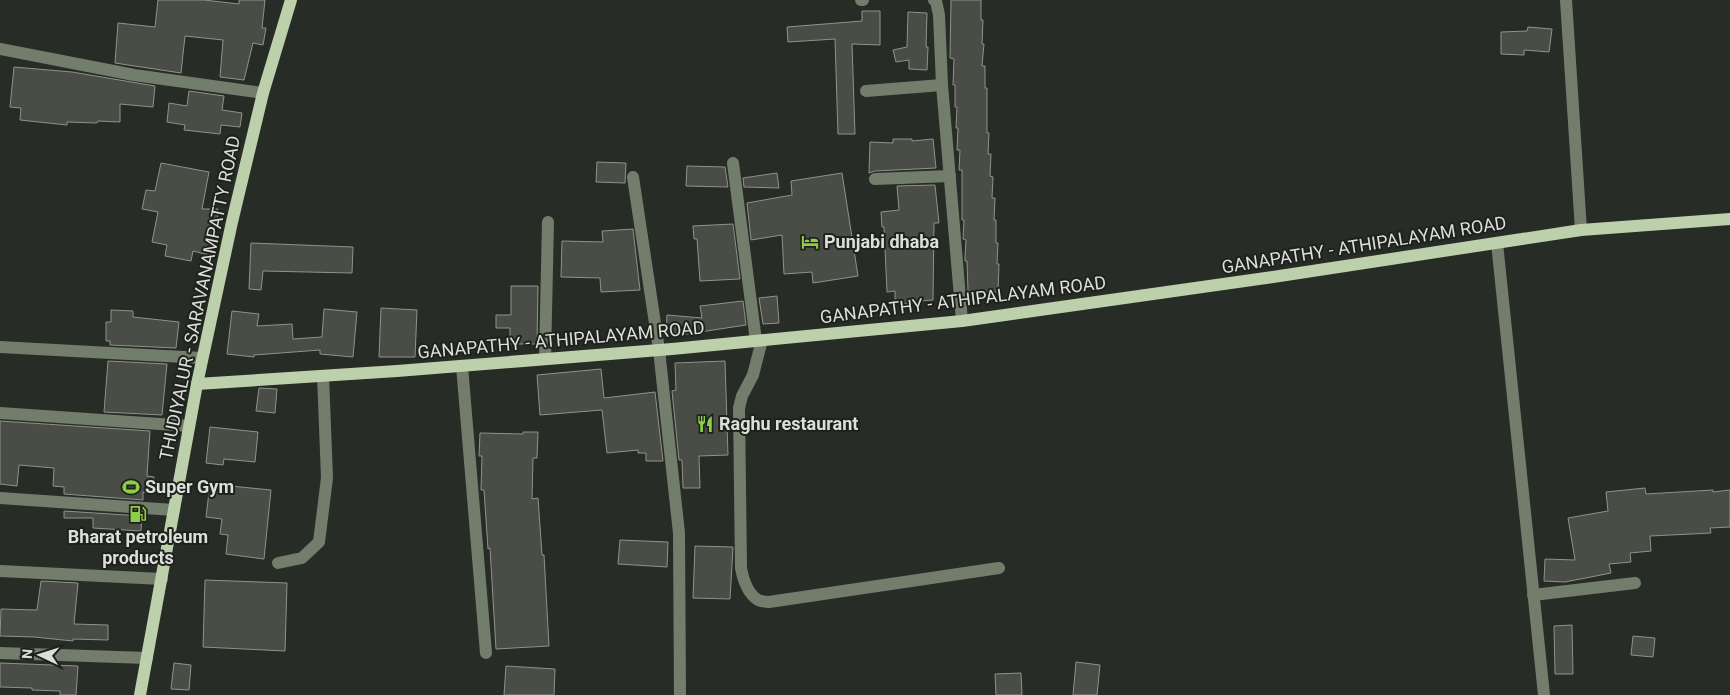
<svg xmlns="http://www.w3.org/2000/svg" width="1730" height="695" font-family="Roboto,sans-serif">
<rect width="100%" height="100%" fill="#282c26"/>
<g fill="#494d46" stroke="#8e938b">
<path d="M158,0h46l35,4v-4h26l-3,28h4l-3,17 -10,-2 -9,37 -24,-3 3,-37 -38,-4 -4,37 -66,-10 3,-40 37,4z"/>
<path d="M951,0h30v20h2l-1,24h2l-2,22h3v22h2v45h2l-1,21h3l-1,22 3,1 -1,21h3l-1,22h2v23h2l-1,21h2l-1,28 -30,-1 -1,-30h-2v-4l1,-17 -3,-1 1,-19h-2v-50h-3l1,-20h-3l1,-22h-2l1,-21h-2v-22h-2l1,-26 -4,-1z"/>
<path d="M862,11h18v34l-28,-1 3,90h-17l-3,-95 -47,3 -1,-15 75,-6z"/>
<path d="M908,12l19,1 -1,34h2l-1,23 -18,-1v-9l-13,2 -3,-12 14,-3z"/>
<path d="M1528,27l24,2 -3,23 -25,-2v5l-23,-1v-22l26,-1z"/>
<path d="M14,67l58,5 83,14 -2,21 -33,-3v18l-22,-1 -1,2 -30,-1v3l-47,-5 1,-12 -11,-1z"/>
<path d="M189,91l35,5 -2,14 20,3 -2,14 -19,-2 -1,9 -36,-4 1,-5 -18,-3 2,-19 18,3z"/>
<path d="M893,139h19v2l21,-2 3,29 -61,3 -6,2 1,-31 23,1z"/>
<path d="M597,162l29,1 -1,20 -29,-1z"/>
<path d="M161,163l48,9 -7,37h16l-1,12 -8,34 -16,-4 -2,10 -26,-5 2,-11 -15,-3 6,-30 -16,-3 4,-19 9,1z"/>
<path d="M687,166l38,1 3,20 -42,-1z"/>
<path d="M777,173l2,15 -35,-1 -1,-9z"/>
<path d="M842,173l16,103 -45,7 -1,-11 -28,2 -2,-39 -31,5 -4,-37 45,-8 -1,-14z"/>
<path d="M935,185l4,38h-5l-1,77 -12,1v3l-26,-1v-12l-8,1 -3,-65h-2l-1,-15 18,-2 -2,-24z"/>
<path d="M733,224l7,55 -40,2 -3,-42h-3l-1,-13z"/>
<path d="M633,229l7,61 -39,2 -1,-14 -39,-1 1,-36 41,1 -1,-11z"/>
<path d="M251,243l102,4 -1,26 -89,-2 -2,19 -12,-1z"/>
<path d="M511,286h27l-1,58h-27v-16h-14v-13h15z"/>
<path d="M777,296l2,27 -16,1 -4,-26z"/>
<path d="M743,301l3,24 -59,9 -21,-2 1,-17 35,3 -2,-12z"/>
<path d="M381,308l36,2 -2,47h-36z"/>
<path d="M324,309l33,3 -4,45 -33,-3v-4l-66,5v2l-27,-3 5,-43 27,3 -2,12 35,-2 1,15 29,-2z"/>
<path d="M111,310l22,1v6l46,5 -3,26 -66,-3v-4h-4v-19h5z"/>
<path d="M108,361l59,3 -5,51 -58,-3z"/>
<path d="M725,361l3,94 -29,1 1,32h-17l-1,-28h-3l-7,-69 4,-1 -1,-27z"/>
<path d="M601,369l3,29 51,-6 8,69h-17v-8h-8v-3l-31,3 -5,-43 -62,5 -3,-40z"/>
<path d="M259,388l18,1 -2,24 -19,-2z"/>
<path d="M0,421l150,10 -3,45 7,1 -2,16 -9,-1v8l-79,-6v-7l-11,-1 1,-18 -35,-3 -2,21 -17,-2z"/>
<path d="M210,427l48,5 -3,30 -31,-3 -1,6 -17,-2z"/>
<path d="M523,432h15l-1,26h-4l-1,41 6,-1 4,57h2l5,91 -53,3 -6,-101 -2,1 -4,-59h-3l1,-34h-3l1,-23 43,1z"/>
<path d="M210,484l61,6 -7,69 -38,-5 2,-19 -8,-1 2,-15 -16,-2z"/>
<path d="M1645,488l1,6 67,-4v2l17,-2v37l-20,1 1,5 -61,3 1,15 -21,2 1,9 -22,2 2,9 -46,9 -21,-1 1,-22 30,1 -7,-42 40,-7 -2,-19z"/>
<path d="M64,511l78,5 -1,15 -48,-3v-10h-29z"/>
<path d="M620,540l48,2 -1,25 -49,-3z"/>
<path d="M695,546l38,1 -3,52 -37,-1z"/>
<path d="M205,580l82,3 -2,68 -82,-4z"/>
<path d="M41,581l37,2 -4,41 34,1v15l-35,-1v2l-39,-4 -34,-1 1,-27 36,1z"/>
<path d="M1572,625l1,49h-18l-1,-48z"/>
<path d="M1633,636l22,2 -2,19 -22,-2z"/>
<path d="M1076,662l24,3 -3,30h-24z"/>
<path d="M0,663l78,3 -2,29h-16v-4l-28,-1v-2l-32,-1z"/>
<path d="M174,663l17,2 -2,25 -18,-1z"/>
<path d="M506,666l49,3 -1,26h-50z"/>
<path d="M1021,673l1,22h-26l-1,-21z"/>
</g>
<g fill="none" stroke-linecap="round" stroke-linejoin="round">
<g stroke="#737d6c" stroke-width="12">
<path d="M861,0h2"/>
<path d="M934,0l2,1 3,14 3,70 20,236"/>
<path d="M1566,0l15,230"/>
<path d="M0,49l134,26 129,18"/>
<path d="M866,91l76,-6"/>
<path d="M733,163l23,178"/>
<path d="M633,177l26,173 20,183 1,162"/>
<path d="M875,179l75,-3"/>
<path d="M1497,243l47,452"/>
<path d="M762,340l-9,35 -11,21 -3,12 2,160c2,11 6,25 17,32 3,1 8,2 11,2l230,-34"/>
<path d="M0,347l202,11"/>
<path d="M545,359l3,-137"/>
<path d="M462,366l24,287"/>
<path d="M0,413l189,13"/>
<path d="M0,498l174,12"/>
<path d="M278,563l24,-5 17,-16 8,-64 -4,-102"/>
<path d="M0,571l162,8"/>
<path d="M1533,595l102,-12"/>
<path d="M0,653l147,5"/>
</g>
<g stroke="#bcd0ac" stroke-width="12">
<path d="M197,384l200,-13 275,-22 290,-28 311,-44 308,-47 149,-11"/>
<path d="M140,695l57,-311 35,-162 31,-129 28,-93"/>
</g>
</g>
<defs>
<g id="hotel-bare" transform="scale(1.35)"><path d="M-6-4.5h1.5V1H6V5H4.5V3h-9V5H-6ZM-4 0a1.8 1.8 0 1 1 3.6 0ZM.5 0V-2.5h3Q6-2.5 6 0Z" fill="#8dce44" stroke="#1f221c" stroke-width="2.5" paint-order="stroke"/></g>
<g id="restaurant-bare" transform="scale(1.35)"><path d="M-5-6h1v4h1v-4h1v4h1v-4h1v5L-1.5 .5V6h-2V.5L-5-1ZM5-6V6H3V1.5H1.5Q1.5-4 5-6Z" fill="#8dce44" stroke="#1f221c" stroke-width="2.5" paint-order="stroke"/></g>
<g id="stadium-bare" transform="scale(1.35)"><path d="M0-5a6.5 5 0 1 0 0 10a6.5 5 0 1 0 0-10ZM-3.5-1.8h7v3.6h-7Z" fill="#8dce44" stroke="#1f221c" stroke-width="2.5" paint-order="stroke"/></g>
<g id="fuel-bare" transform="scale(1.35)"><path d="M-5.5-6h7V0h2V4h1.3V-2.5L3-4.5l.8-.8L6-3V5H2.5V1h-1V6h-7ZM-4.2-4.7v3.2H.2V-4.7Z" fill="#8dce44" stroke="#1f221c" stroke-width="2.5" paint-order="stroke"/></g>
</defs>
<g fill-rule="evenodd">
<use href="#hotel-bare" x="810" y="242"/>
<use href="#restaurant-bare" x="705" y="424"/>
<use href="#stadium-bare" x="131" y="487"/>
<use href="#fuel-bare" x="138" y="514"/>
</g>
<g text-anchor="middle" stroke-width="4" stroke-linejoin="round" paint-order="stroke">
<g font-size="18" font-weight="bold" fill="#dddfdb" stroke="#1f221c" text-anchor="start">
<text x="824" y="248">Punjabi dhaba</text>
<text x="719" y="430">Raghu restaurant</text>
<text x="145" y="493">Super Gym</text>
<text x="138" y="543" text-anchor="middle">Bharat petroleum<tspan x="138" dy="21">products</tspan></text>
</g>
<g font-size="18" fill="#dddfdb" stroke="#1f221c">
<text transform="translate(1364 245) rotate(-9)" y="6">GANAPATHY - ATHIPALAYAM ROAD</text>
<text transform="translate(200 298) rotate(-78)" y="6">THUDIYALUR - SARAVANAMPATTY ROAD</text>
<text transform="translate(963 300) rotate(-7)" y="6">GANAPATHY - ATHIPALAYAM ROAD</text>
<text transform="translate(561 340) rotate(-5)" y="6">GANAPATHY - ATHIPALAYAM ROAD</text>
</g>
</g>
<g transform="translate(40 655) rotate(274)" stroke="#1f221c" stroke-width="4" paint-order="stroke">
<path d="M0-4L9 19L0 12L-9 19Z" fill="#dddfdb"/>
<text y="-8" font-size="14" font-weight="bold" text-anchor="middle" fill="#dddfdb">N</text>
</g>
</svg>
